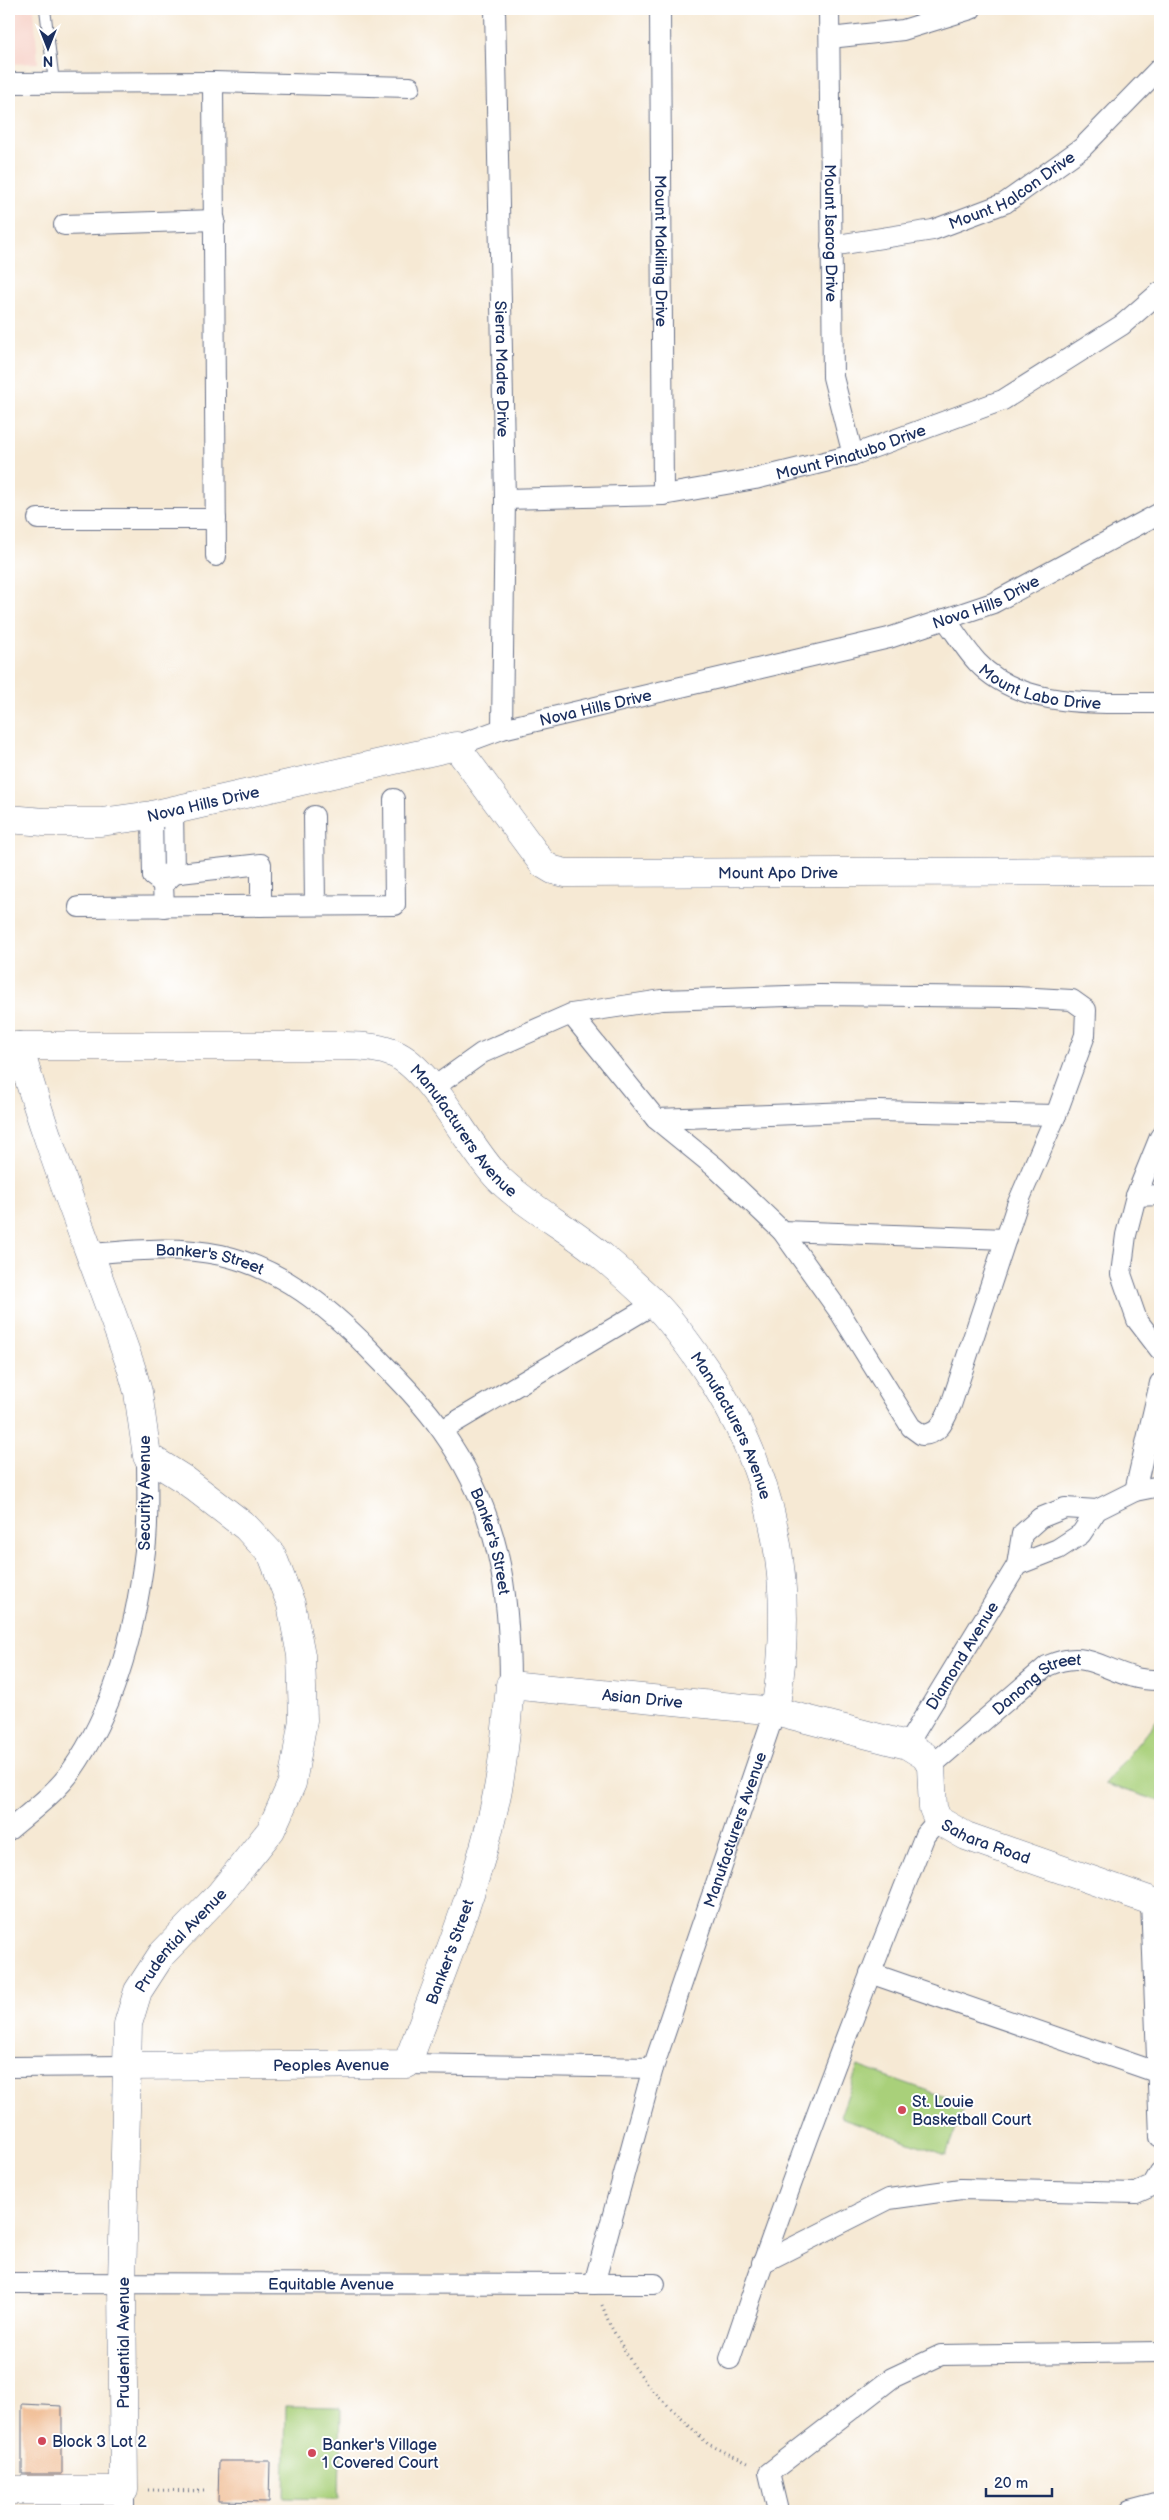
<svg xmlns="http://www.w3.org/2000/svg" width="1169" height="2520" font-family="'Balsamiq Sans',sans-serif">
<rect width="100%" height="100%" fill="#fff"/>
<filter id="ink" filterUnits="userSpaceOnUse"><feTurbulence type="fractalNoise" baseFrequency=".02" numOctaves="2"/><feDisplacementMap in="SourceGraphic" scale="10" xChannelSelector="R" yChannelSelector="G"/><feConvolveMatrix kernelMatrix="1 2 1 2 8 2 1 2 1" color-interpolation-filters="sRGB"/></filter>
<filter id="wash" filterUnits="userSpaceOnUse"><feTurbulence type="fractalNoise" baseFrequency=".0096" numOctaves="4" result="noise"/><feDisplacementMap in="SourceGraphic" scale="20" xChannelSelector="R" yChannelSelector="G"/><feGaussianBlur stdDeviation="1.12" result="paint"/><feColorMatrix in="noise" values="0 0 0 0 0 0 0 0 0 0 0 0 0 0 0 0 0 1.4 0 .05"/><feComposite in="paint" operator="in"/></filter>
<g filter="url(#wash)">
<rect width="100%" height="100%" fill="#f6e9d4"/>
<path fill="#f7d1c7" d="M9,9h25l4,54 -29,1z"/>
<g fill="#a9d07a" stroke="#62806c">
<path d="M1160,1716v85l-55,-17z"/>
<path d="M858,2066l107,38 -19,51 -106,-38z"/>
<path d="M286,2406l55,1 -2,92 -55,-1z"/>
</g>
<g id="blocks">
<g fill="#eeb384">
<path d="M22,2404l40,2v68h-40z"/>
<path d="M219,2461h51l-1,41 -51,-1z"/>
</g>
</g>
</g>
<g filter="url(#ink)">
<use href="#blocks" fill-opacity="0" stroke="#687087" stroke-width="1"/>
<g fill="none" stroke-linecap="round" stroke-linejoin="round">
<g stroke="#687087" stroke-width="12">
<path id="lane" d="M45,9l9,73"/>
</g>
<g stroke="#687087" stroke-width="22">
<g id="street">
<path id="s1" d="M495,9l10,490 -3,230"/>
<path id="s2" d="M660,9l3,486"/>
<path id="s3" d="M829,9l4,368 20,78"/>
<path d="M830,38l73,-8 68,-21"/>
<path d="M213,82l3,474"/>
<path d="M9,83l204,-1 197,5"/>
<path d="M64,225l151,-5"/>
<path id="s4" d="M831,246l102,-16 72,-27 77,-55 78,-80"/>
<path id="s5" d="M505,499l158,-4 92,-16 98,-24 150,-55 119,-75 38,-33"/>
<path d="M38,519h178"/>
<path id="s6" d="M945,619c11,14 20,30 32,43 44,48 124,40 183,41"/>
<path id="s7" d="M456,746l46,-17 387,-91 104,-35 167,-90"/>
<path d="M152,815l1,61 9,7"/>
<path d="M314,816l1,89"/>
<path d="M153,876l108,-12v42"/>
<path d="M79,907l316,-2 -1,-106"/>
<path d="M164,907l-1,-22 11,-11 -1,-64"/>
<path d="M433,1088l49,-35 89,-39 91,-14 157,-5 197,2 56,3 14,10 -1,25 -29,80 -39,90 -66,200c-7,16 -11,29 -29,30l-11,-8 -70,-113 -59,-83 -67,-64 -59,-48 -85,-105"/>
<path d="M656,1119l222,-8 178,4"/>
<path d="M1160,1137l-24,59 -10,39 -5,39 16,46 23,30"/>
<path d="M1136,1196l24,-1"/>
<path d="M782,1231l224,8"/>
<path id="s8" d="M90,1254c44,-4 88,-8 131,1 59,13 107,52 148,94 25,26 52,52 73,82 57,80 68,159 68,254"/>
<path d="M442,1430l212,-126"/>
<path d="M1135,1491l25,-108"/>
<path d="M1017,1565l41,-16 23,-15 16,-24 38,-19 25,-5"/>
<path id="s9" d="M907,1745l110,-180 5,-31 18,-16 25,-10 32,2"/>
<path id="s10" d="M931,1766l116,-100c38,-17 50,1 86,11 8,3 18,3 27,3"/>
<path d="M9,1830c21,-18 47,-37 63,-60 44,-63 64,-144 73,-219 4,-31 2,-64 2,-95"/>
<path d="M1151,1901l9,236"/>
<path d="M870,1973l289,100"/>
<path d="M407,2064l246,4"/>
<path d="M9,2067l116,-1"/>
<path d="M762,2263l127,-64 72,-10 175,4 16,-7 8,-14"/>
<path id="s11" d="M9,2283l646,1"/>
<path id="s12" d="M594,2284l59,-216 122,-357"/>
<path d="M730,2359c59,-177 126,-351 195,-524l13,-15"/>
<path d="M124,2490v21"/>
<path d="M778,2511l-9,-38 123,-95 49,-23 219,-3"/>
<path d="M1130,2511l30,-8"/>
</g>
</g>
<g stroke="#687087" stroke-width="29">
<g id="secondary">
<path id="s13" d="M9,819l35,3h57l51,-7 304,-69 87,118 10,6 13,3 594,-2"/>
<path id="s14" d="M9,1046h336c17,0 34,1 50,8 37,16 73,94 104,125 31,30 71,50 104,78 17,14 34,30 51,46 19,19 35,42 50,64 73,107 92,218 71,344"/>
<path id="s15" d="M125,2066l282,-2c33,-88 71,-177 90,-270 7,-35 10,-72 13,-109l265,26 132,34 18,11 6,10 2,42 5,12 28,16 194,68"/>
<path id="s16" d="M9,2490h115l-2,-207 6,-259 10,-33 24,-37 58,-60 51,-64 21,-47 11,-63 -2,-65 -10,-51 -19,-49 -26,-28 -61,-47 -38,-24 -9,-64 -7,-25c-37,-107 -81,-211 -112,-321"/>
</g>
</g>
<g stroke="#687087" stroke-width="3" stroke-dasharray="1 4" stroke-linecap="butt">
<path d="M602,2305l8,20 23,40 20,26 55,53 42,20"/>
<path d="M148,2490l57,1"/>
</g>
<use href="#lane" stroke="#fff" stroke-width="10"/>
<use href="#street" stroke="#fff" stroke-width="20"/>
<use href="#secondary" stroke="#fff" stroke-width="28"/>
</g>
</g>
<g fill="#d1495b" stroke="#fff" stroke-width="2">
<circle cx="902" cy="2110" r="5"/>
<circle cx="42" cy="2441" r="5"/>
<circle cx="312" cy="2453" r="5"/>
</g>
<g text-anchor="middle" stroke-width="4" stroke-linejoin="round" paint-order="stroke">
<g font-size="16" fill="#1b2f5e" stroke="#fff">
<text dy="6" stroke="none"><textPath href="#s4" startOffset="192">Mount Halcon Drive</textPath></text>
<text dy="6" stroke="none"><textPath href="#s3" startOffset="224">Mount Isarog Drive</textPath></text>
<text dy="6" stroke="none"><textPath href="#s2" startOffset="242">Mount Makiling Drive</textPath></text>
<text dy="6" stroke="none"><textPath href="#s1" startOffset="360">Sierra Madre Drive</textPath></text>
<text dy="6" stroke="none"><textPath href="#s5" startOffset="351">Mount Pinatubo Drive</textPath></text>
<text dy="6" stroke="none"><textPath href="#s7" startOffset="550">Nova Hills Drive</textPath></text>
<text dy="6" stroke="none"><textPath href="#s6" startOffset="124">Mount Labo Drive</textPath></text>
<text dy="6" stroke="none"><textPath href="#s7" startOffset="145">Nova Hills Drive</textPath></text>
<text dy="6" stroke="none"><textPath href="#s13" startOffset="196">Nova Hills Drive</textPath></text>
<text dy="6" stroke="none"><textPath href="#s13" startOffset="839">Mount Apo Drive</textPath></text>
<text dy="6" stroke="none"><textPath href="#s14" startOffset="491">Manufacturers Avenue</textPath></text>
<text dy="6" stroke="none"><textPath href="#s8" startOffset="121">Banker's Street</textPath></text>
<text dy="6" stroke="none"><textPath href="#s14" startOffset="896">Manufacturers Avenue</textPath></text>
<text transform="translate(144 1493) rotate(-90)" y="6">Security Avenue</text>
<text dy="6" stroke="none"><textPath href="#s8" startOffset="541">Banker's Street</textPath></text>
<text dy="6" stroke="none"><textPath href="#s9" startOffset="105">Diamond Avenue</textPath></text>
<text dy="6" stroke="none"><textPath href="#s10" startOffset="136">Danong Street</textPath></text>
<text dy="6" stroke="none"><textPath href="#s15" startOffset="810">Asian Drive</textPath></text>
<text dy="6" stroke="none"><textPath href="#s12" startOffset="476">Manufacturers Avenue</textPath></text>
<text dy="6" stroke="none"><textPath href="#s15" startOffset="1220">Sahara Road</textPath></text>
<text dy="6" stroke="none"><textPath href="#s16" startOffset="682">Prudential Avenue</textPath></text>
<text dy="6" stroke="none"><textPath href="#s15" startOffset="402">Banker's Street</textPath></text>
<text dy="6" stroke="none"><textPath href="#s15" startOffset="206">Peoples Avenue</textPath></text>
<text dy="6" stroke="none"><textPath href="#s11" startOffset="322">Equitable Avenue</textPath></text>
<text transform="translate(123 2343) rotate(-90)" y="6">Prudential Avenue</text>
</g>
<g font-size="16" fill="#1b2f5e" stroke="#fff" text-anchor="start">
<text x="912" y="2107">St. Louie<tspan x="912" dy="18">Basketball Court</tspan></text>
<text x="52" y="2447">Block 3 Lot 2</text>
<text x="322" y="2450">Banker's Village<tspan x="322" dy="18">1 Covered Court</tspan></text>
</g>
</g>
<rect width="1169" height="2520" fill="none" stroke="#fff" stroke-width="30"/>
<g transform="translate(48 48) rotate(180)" stroke="#ffffff" stroke-width="4" paint-order="stroke">
<path d="M0-4L9 19L0 12L-9 19Z" fill="#1b2f5e"/>
<text y="-8" font-size="14" font-weight="bold" text-anchor="middle" fill="#1b2f5e">N</text>
</g>
<path d="M986 2488v8h66v-8" fill="none" stroke="#1b2f5e" stroke-width="2.5"/>
<text x="994" y="2488" font-size="15" fill="#1b2f5e" stroke="#ffffff" stroke-width="4" paint-order="stroke">20 m</text>
</svg>
